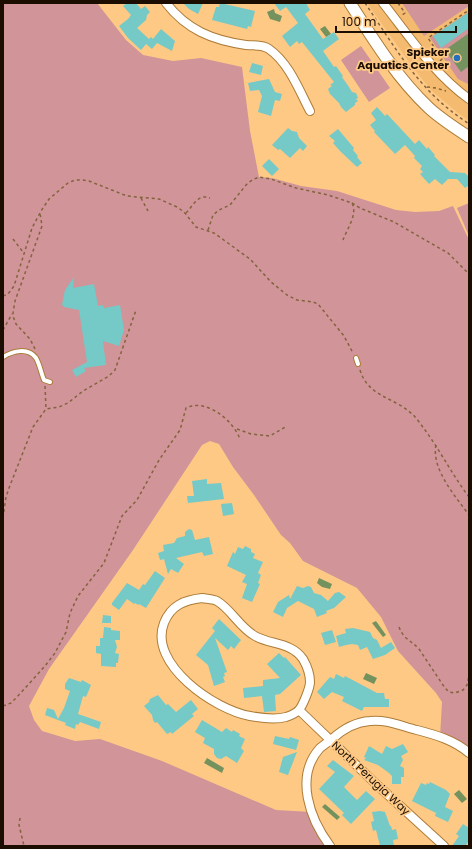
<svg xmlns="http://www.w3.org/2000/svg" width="472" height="849" font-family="Poppins,sans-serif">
<rect width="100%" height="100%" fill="#fec985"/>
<path fill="#f4bb70" d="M367,3h102v118l-12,-9 -25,-21 -18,-22z"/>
<g fill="#d09499">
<path d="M3,3h94l29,37 17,15 30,6 28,-3 41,9 8,64 9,46 13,1 29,8 36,5 59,19 19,2 24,-1 14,-5 16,34v513l-29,-16 2,-35 -6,-9 -38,-42 -17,-34 -24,-29 -54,-27 -13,-18 -9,-8 -27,-40 -21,-28 -14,-23 -9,-3 -8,4 -69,105 -84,119 -20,37 5,14 8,11 33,10 25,-2 62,22 114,49 35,2 18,34h-326z"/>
<path d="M402,3h67v3l-45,30z"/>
<path d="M469,12v71l-1,1 -10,-5 -28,-41z"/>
<path d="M361,46l29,42 -21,14 -28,-42z"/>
<path d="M469,203v33l-12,-28z"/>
</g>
<g fill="#74925e">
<path d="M274,9l1,4 7,3 -2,6 -10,-3 -3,-7z"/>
<path d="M325,26l6,8 -5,3 -6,-8z"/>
<path d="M469,33v33l-8,6 -16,-22z"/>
<path d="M319,578l13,6 -2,5 -8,-2 -5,-4z"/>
<path d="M376,621l10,14 -3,2 -11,-14z"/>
<path d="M366,673l11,5 -3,6 -11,-5z"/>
<path d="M207,758l17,10 -2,5 -18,-10z"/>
<path d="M459,790l8,9 -5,4 -8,-9z"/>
<path d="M325,804l15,13 -3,3 -15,-13z"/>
</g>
<g fill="#75c9c6">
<path d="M127,3h9l5,6 4,-3 5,6 -3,3 -1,5 -9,8 12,11 2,-2 2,2 8,-10 14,12 -3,10 -15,-8 -5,6 -6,-5 -5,6 -13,-12 -9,-12 9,-7 3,-4 -8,-9z"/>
<path d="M183,3h20l-5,11 -9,-5z"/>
<path d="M220,3l35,8 -4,16 -3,-1 -1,3 -35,-9 4,-13h3z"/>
<path d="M274,3h32l4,7 -5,4 18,25 11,-7 5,7 -16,12 11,16 2,-1 7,10 -1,1 7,10 3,5 4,1 2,5 -2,1 2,2 -3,2v2l-9,7 -5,-5 -2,-4 -9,-9 -2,-5 4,-3 -2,-1 4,-3 -32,-40 -3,2 -2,-3 -7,6 -8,-11 16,-13 -12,-16 -6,4z"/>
<path d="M469,12v16l-28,20 -8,-12z"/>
<path d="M252,63l11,3 -2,9 -12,-3z"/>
<path d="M269,79l6,13 7,2 -2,7 -5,-1 -4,16 -13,-4 4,-16 -3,-6 -9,1 -2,-8z"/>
<path d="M377,107l8,9 2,-2 28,30 4,-4 8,9 1,-2 7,8 -1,1 16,16 15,1 4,4v8l-4,3 -8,-9h-9l-6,6 -7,-6 -6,5 -9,-10 3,-2 -3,-3 2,-3 -8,-8 1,-2 -10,-11 -10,9 -21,-22 1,-1 -5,-6 6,-5 -5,-7z"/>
<path d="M288,128l4,3 5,1 2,6 8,8 -4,5 -3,-3 -10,10 -10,-9 -2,1 -6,-5z"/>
<path d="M338,129l16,19 -1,2 5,6 -1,1 5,6 -5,4 -17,-16 -7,-8 2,-2 -6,-5z"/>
<path d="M269,159l10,10 -7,7 -10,-10z"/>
<path d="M74,277l-1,11 21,-4 4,22 5,-1 1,3 16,-3 4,25 -5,16 -16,-5 3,24 -22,3 2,3 -10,6 -4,-7 15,-8 -8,-52 -15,-3v-1l-2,-1 3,-15z"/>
<path d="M207,479v5l14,-1 3,16 -36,4 -1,-7h7l-2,-15z"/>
<path d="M232,503l2,11 -11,2 -2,-12z"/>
<path d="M189,529l3,1 3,10 14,-3 4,17 -9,2 -2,-4 -26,6 8,6 -6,9 -7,-4 -3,5 -4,-15 -4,1 -2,-7 6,-2 -1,-6 11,-2 3,-5 8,-2v-4z"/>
<path d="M245,546l6,3v3l4,2 -2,4 10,4 -5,11 3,2 -3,8 2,1 -8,18 -10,-4 5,-14 -5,-2 4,-7 -19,-9 6,-14 2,2 3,-7 5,2z"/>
<path d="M155,571l10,7 -19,30 -7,-4 -1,1 -3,-2 -1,1 -7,-5 -8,11 -7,-5v-2l15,-20 12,7 4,-6 2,1z"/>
<path d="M297,586l6,2 5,-2 3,1 3,6 7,2 7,6 7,-8 4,-1 7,5 -12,11 -8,3 1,2 -10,4 -3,-8 -16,-8 -11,7 -4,9 -10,-5 5,-10 11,-7 1,4z"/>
<path d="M103,615l8,1v7h-9z"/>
<path d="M219,619l22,21 -7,9 -3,-3 -3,4 -13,-12 12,34 -3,1 1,3 -2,1 2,5 -11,4 -6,-21 -12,-10 19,-24 -3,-3z"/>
<path d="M104,627l7,1v2l9,1v9h-5l2,7 -2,6 4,1 -1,9h-2v4l-15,-1v-12l-5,-1v-7h4v-8h3z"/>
<path d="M353,628l17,4 3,6 4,2 4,8 10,-6 4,6 -10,7 -12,4 -6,-12 -7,3 -2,-5 -6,-1 -6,1 -7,2 -3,-11 10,-3 -1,-4z"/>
<path d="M332,630l4,12 -11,3 -4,-12z"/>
<path d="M279,653l5,5 1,-1 16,18 -21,19 -5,1 1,16 -12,1 -2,-16 -18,2 -1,-10 20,-2v-6l17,-2 -13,-14z"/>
<path d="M336,674l8,4 1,-2 32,17h7l1,6h4v8h-25l-2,4 -20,-10 2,-4 -12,-5 -8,7 -7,-7 13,-15 4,2z"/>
<path d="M69,678l12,4 1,-2 9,5 -5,12 -3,-1 -5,18 23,8 -2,7 -19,-7 -2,3 -2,-1 -1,5 -10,-4 1,-2 -21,-8 2,-7 7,2 4,9 6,-11 6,-17 -5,-2v-5z"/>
<path d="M158,695l8,10 2,-1 8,8 15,-12 7,9 -6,5 2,2 -22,18 -1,-2 -4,2 -10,-12 -2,1 -2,-3 -1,-5 -8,-9 5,-4 1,-3z"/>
<path d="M202,720l20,12 4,-4 6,4 1,-2 7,4 -1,2 6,3 -4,9 3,3 -7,12 -11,-7 -5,3 -4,-1 -3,-4v-5l-11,-6 2,-5 -10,-6z"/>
<path d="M275,736l14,3 1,-2 9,3 -3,10 -23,-6z"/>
<path d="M403,744l5,8 -7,4 2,4 -3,6 4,2v9h-3v7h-9v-8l-3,-3 -11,-8 -14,-5 2,-2 -2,-1 5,-11 13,8 4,-8 6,3z"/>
<path d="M297,752l-9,23 -9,-3 4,-15z"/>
<path d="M333,760l21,16 -10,11 13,13 9,-9 9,8 -24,25 -9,-9 2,-2 -25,-24 16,-17 -8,-6z"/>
<path d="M430,782l16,8 4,4 -5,13 8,4 -5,11 -13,-6 1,-3 -24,-12 9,-18 5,2 1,-2 2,1z"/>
<path d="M380,811l5,1 5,14h1l1,4 4,-1 2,10 -5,1 1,6h-14l-4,-16 -3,1 -2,-9 3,-1 -2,-9z"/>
<path d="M463,824l6,4v13l-4,5h-13l7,-10 -3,-2z"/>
</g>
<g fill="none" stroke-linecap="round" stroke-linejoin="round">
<g stroke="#ac7c37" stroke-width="6">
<g id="lane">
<path d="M3,357c10,-6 25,-10 33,1 4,7 5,15 8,22l6,2"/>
<path d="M356,358l2,6"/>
</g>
</g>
<g stroke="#ac7c37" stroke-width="10">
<g id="street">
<path d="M166,3c21,27 46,37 80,42 8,1 16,-1 23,4 20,14 30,41 41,62"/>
<path d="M383,3c26,33 51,71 86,96"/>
<path d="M202,598c5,1 11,1 15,3 14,8 22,26 38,35 16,9 36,6 48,23 4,7 7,15 7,23 0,6 -7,23 -11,28 -3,3 -10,6 -13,7 -12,3 -25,1 -36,-1 -35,-6 -102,-52 -86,-93 7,-18 21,-23 38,-25z"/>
<path d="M299,710l77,74 68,62"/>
<path d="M330,846c-20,-27 -36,-69 -10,-98 4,-3 8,-6 12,-9 11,-10 23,-17 38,-18 16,-2 31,5 47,9 19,5 37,10 52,23"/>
</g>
</g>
<g stroke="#ac7c37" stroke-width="13">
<path id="secondary" d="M350,3c23,36 47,75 79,105 12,11 26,20 40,29"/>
</g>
<g stroke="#83633d" stroke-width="1.5" stroke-dasharray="3 3" stroke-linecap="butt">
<path d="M365,3c21,31 41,65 68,92 11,11 23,20 36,29"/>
<path d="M398,3l7,10 -3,2"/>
<path d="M440,61l2,-2 -14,-21 41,-28"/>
<path d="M427,87l9,1 10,3"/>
<path d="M141,198l7,13"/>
<path d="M352,203l8,5 34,14 54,31 21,21"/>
<path d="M186,213c7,-7 12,-20 24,-15"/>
<path d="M208,230l5,-15 6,-5 11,-5 16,-20 6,-5 7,-3 12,2 25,9 32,7 24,8c6,11 -5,26 -9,37"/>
<path d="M13,239l10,13"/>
<path d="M3,296l5,-2 6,-8 18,-58 9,-17 8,-12 19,-16 7,-3h8l6,1 38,15 32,3 18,8 7,5 12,15 18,6 36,26 21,23 16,13 10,5 16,2 5,2 26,32 9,17"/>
<path d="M3,330l9,-16"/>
<path d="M35,349l-5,-10 -14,-15 -3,-8v-3l2,-12 27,-75 -2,-13"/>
<path d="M360,370c8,27 34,27 52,44 5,4 9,11 13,16 16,22 28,46 44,67"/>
<path d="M45,386l1,23"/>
<path d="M237,429l14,5 19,2 17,-10"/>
<path d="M436,445c-5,24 20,52 33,70"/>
<path d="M3,518l3,-21 3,-9 24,-61 13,-18 13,-2 9,-4 15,-12 26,-15 6,-6 21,-60"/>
<path d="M399,627c5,13 12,13 20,22l26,39 4,4 6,1 8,-3 4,-5 2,-9"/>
<path d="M3,706l8,-3 6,-6 28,-31 10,-13 11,-21 4,-19 8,-17 26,-33 18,-47 15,-16 22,-40 21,-30 6,-22c20,-10 47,12 54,31"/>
<path d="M20,818l-1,7 5,21"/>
</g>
<use href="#lane" stroke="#fff" stroke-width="4"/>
<use href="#street" stroke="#fff" stroke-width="8"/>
<use href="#secondary" stroke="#fff" stroke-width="11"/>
</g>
<circle fill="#2370bf" stroke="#fec985" stroke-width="1.5" cx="457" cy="58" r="4"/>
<g text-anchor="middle" stroke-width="3.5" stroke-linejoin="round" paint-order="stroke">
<g font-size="11" font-weight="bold" fill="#1b0d00" stroke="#fec985" text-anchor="end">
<text x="449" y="56">Spieker<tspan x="449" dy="13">Aquatics Center</tspan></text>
</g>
<g font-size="11" fill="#1b0d00" stroke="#fec985">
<text transform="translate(371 778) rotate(43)" y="4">North Perugia Way</text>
</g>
</g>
<rect width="472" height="849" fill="none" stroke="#1b0d00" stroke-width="8"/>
<path d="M336 26v6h120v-6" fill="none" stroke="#1b0d00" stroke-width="2"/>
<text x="342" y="26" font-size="12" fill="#1b0d00" stroke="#fec985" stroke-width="3" paint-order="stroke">100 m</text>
</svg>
